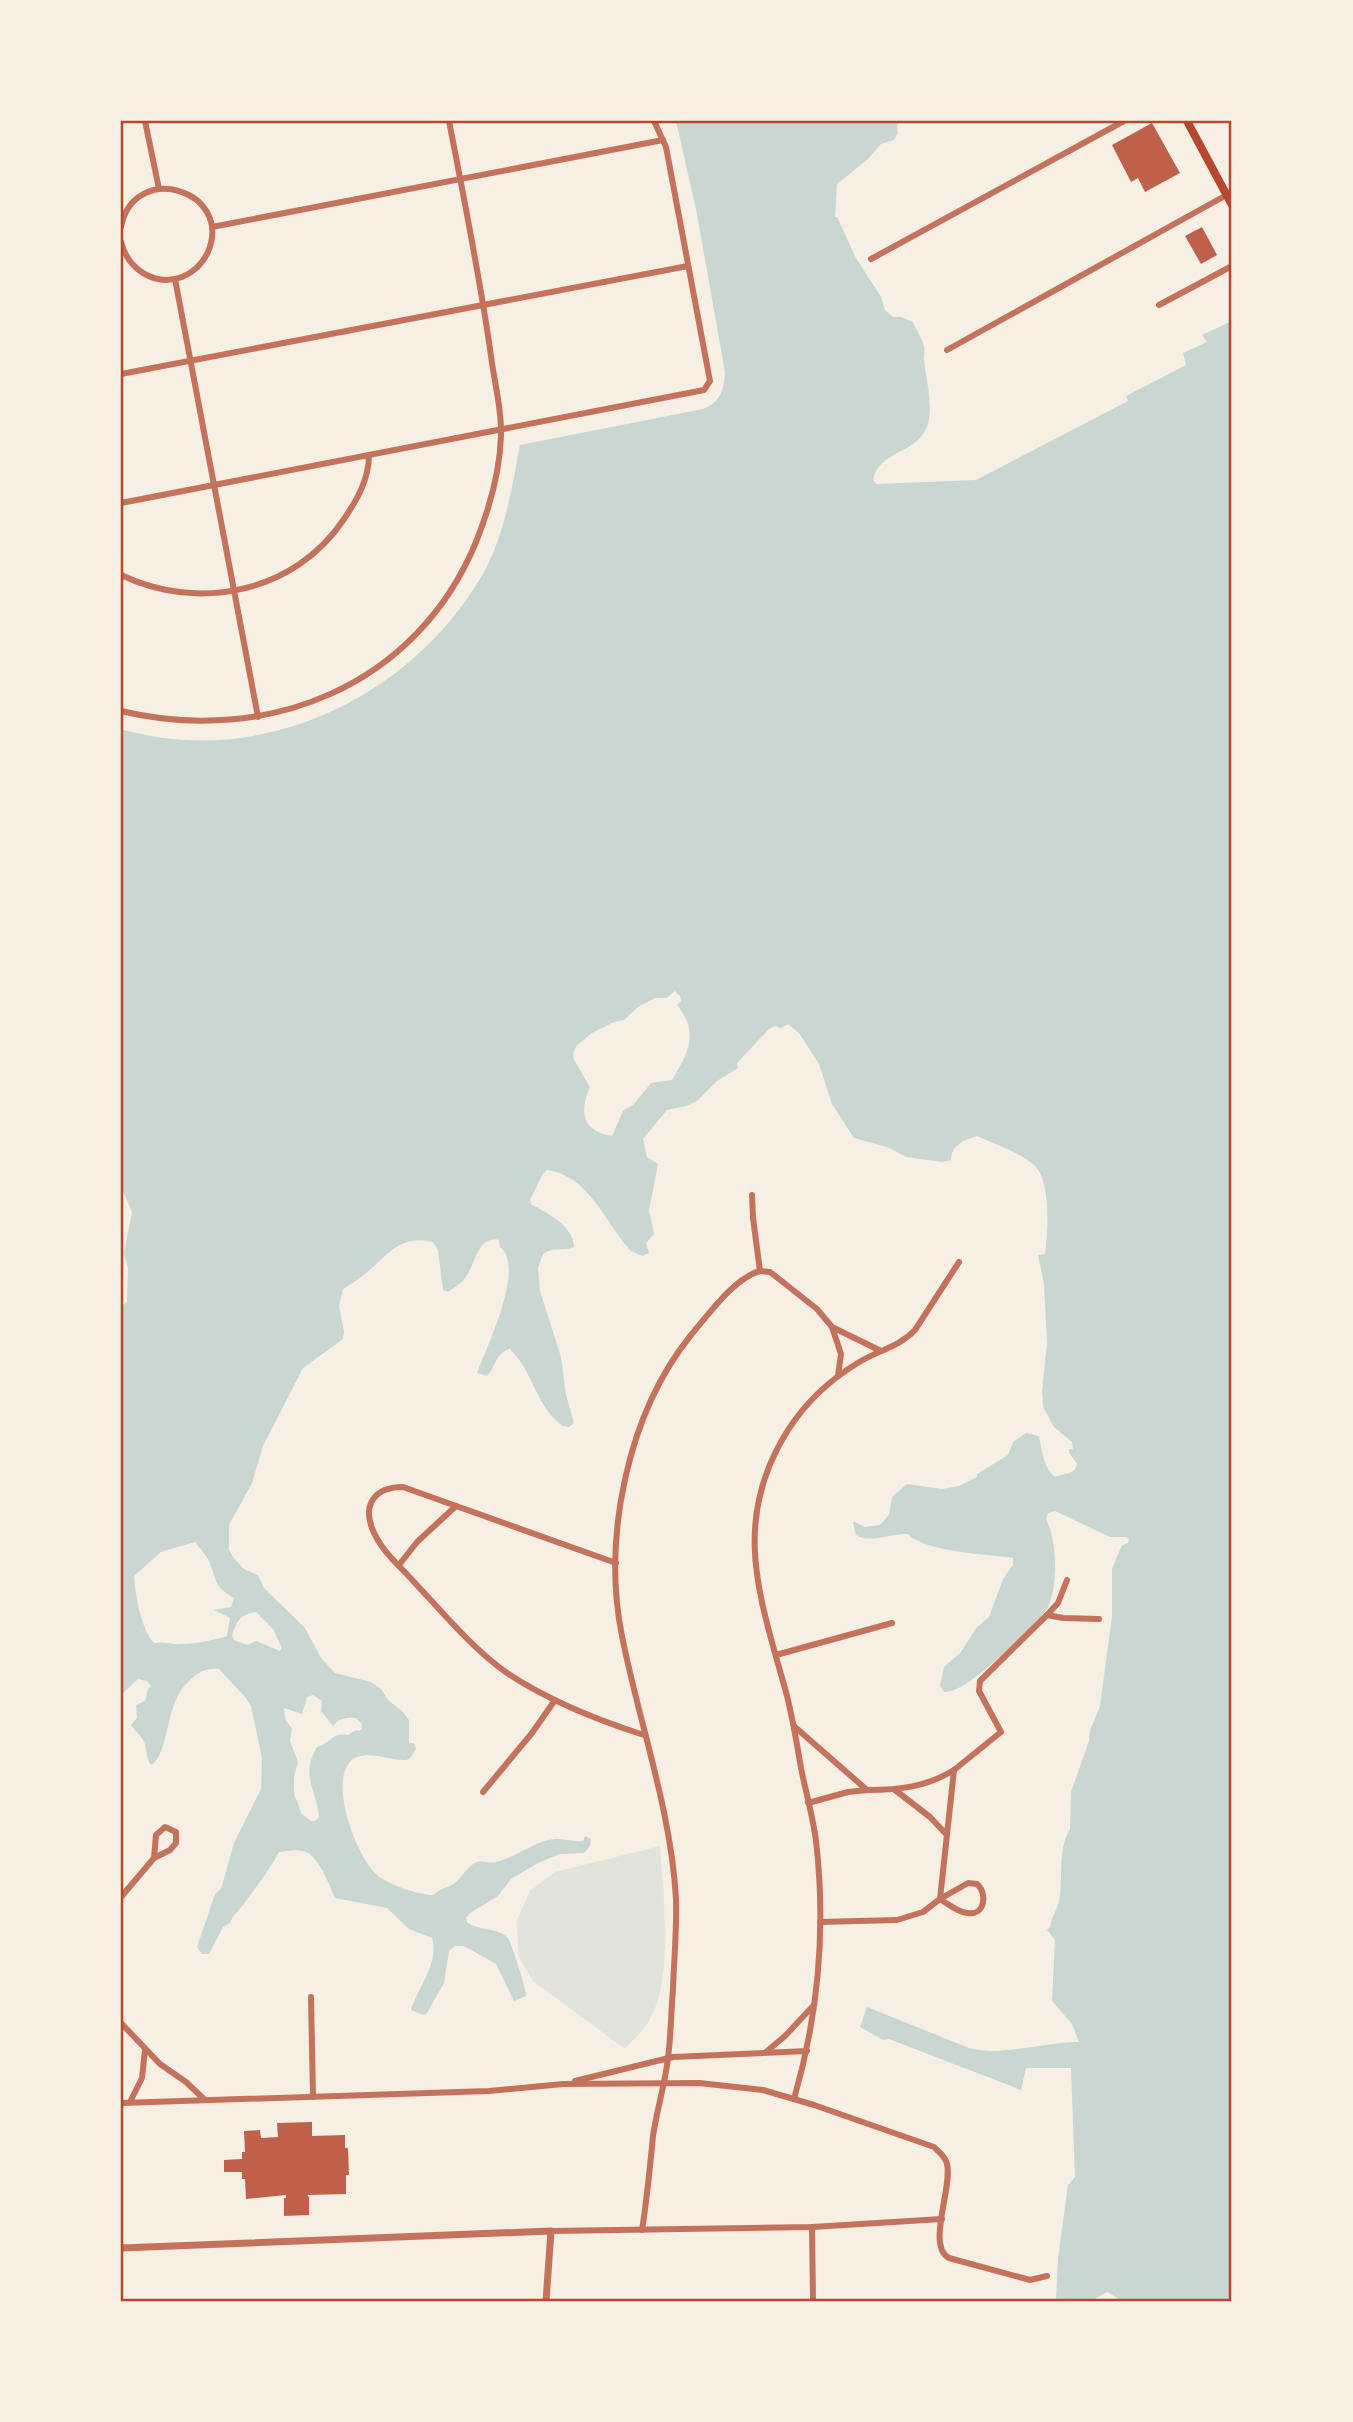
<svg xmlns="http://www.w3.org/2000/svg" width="1353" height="2422" font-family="'Titillium Web',sans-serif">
<rect width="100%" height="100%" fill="#f6efe4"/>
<path fill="#e2e4dc" d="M660,1846c3,49 15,136 -13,178 -6,9 -15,17 -22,25l-92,-68 -15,-26 -1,-35 13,-29 25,-19z"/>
<path fill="#c9d6d2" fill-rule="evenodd" d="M676,121h221l1,12 -4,7 -13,4 -13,15 -31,25 -2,33h2l19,41 25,39 4,13 8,7h8l12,5c3,8 10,17 11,25 1,2 0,9 0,11 1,23 15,60 -4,80 -14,15 -43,18 -47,42l3,4 100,-4 152,-79 -2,-5 60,-31 -3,-12 24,-11 -5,-7 30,-14v1980h-109l-16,-9 -16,9h-35l2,-43 10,-73 7,-8 -4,-109h-45l-5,22 -132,-51 -6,1 -23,-13 7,-20 102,41c35,9 73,-6 110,-6l-7,-18 -20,-23 3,-61 -8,-10 3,-3c2,-11 9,-20 10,-31 2,-16 -1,-54 10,-66l1,-38 18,-51 1,-11 10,-24 12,-90v-47l10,-24 6,-2 1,-4 -3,-2h-16l-55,-26 -7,2 -2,6c11,22 12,62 3,86 -2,5 -6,9 -9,13 -19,18 -73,76 -96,74l-4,-6 4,-19 17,-15 15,-24 13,-11 14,-38 10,-14v-7c-27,-4 -88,-6 -105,-24 -17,-1 -38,10 -52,1l-3,-12 2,-1 10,5 15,-2 9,-10 3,-18 15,-13 35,5 17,-3 18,-9v-3l31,-19 5,-13 13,-9 13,3c3,14 4,31 16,41 9,-4 20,-2 22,-13l-8,-12v-3h4l-1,-7 -18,-15 -11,-20 -1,-16 5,-48 -3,-59 -6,-29 7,-1c3,-22 7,-76 -13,-91 -16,-12 -37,-19 -55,-27 -14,5 -25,8 -26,24l-9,2 -36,-5 -19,-10 -33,-9 -22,-34 -13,-40 -20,-31 -11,-9 -7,4 -6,-2 -6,3 -32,34 1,5 -21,13 -20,20 -11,5 -19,4 -24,29 4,18 11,7 -9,46 5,24 -8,9 3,10 -7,3 -11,-5c-26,-28 -41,-75 -84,-81 -6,3 -11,21 -17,29l1,5c17,10 42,21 43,43 -12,5 -20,-1 -31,7l-5,14 2,23 21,66 5,38 8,28 -5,4 -6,-1c-21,-15 -27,-38 -39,-59 -4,-7 -9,-12 -14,-18 -15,4 -14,18 -23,27l-10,-3c10,-27 49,-106 23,-126l-1,-7c-23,-4 -23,25 -34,38 -4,6 -12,10 -17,14l-5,-2 -5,-40 -5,-8c-33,-8 -44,12 -67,31 -7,6 -15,11 -23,16l-4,17 5,26 -1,7 -40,29 -40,78 -11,37 -23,42v25l4,7 11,12 14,6 6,13 41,40 16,30 14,15 36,9 10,7 7,11 14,11 7,9v23h5l2,6c-3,4 -5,11 -11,11 -14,1 -44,-13 -56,3 -19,24 8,95 29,113 11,9 42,19 55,19 10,-9 15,-6 23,-13 7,-6 11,-15 19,-19 7,-4 13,1 21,-1 19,-4 40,-22 60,-23 9,0 17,3 27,2l2,-5 6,3 -1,7 -6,7 -25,1 -21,9 -27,16 -13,17 -28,17 -4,5 1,4c9,7 21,6 31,10 2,0 8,4 10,6 4,7 18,50 18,58l-12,5 -18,-37 -32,-18h-9l-6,5 -5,32 -17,30 -4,2 -12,-5c7,-22 29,-49 21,-72l-23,-9 -22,-21 -52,-10c-6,-14 -14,-36 -27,-45 -8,-5 -20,-2 -29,-1 -10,19 -23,35 -36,53 -5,6 -10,10 -13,18l-7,4 -14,27h-7l-5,-7 18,-53 6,-5 13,-46 27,-54 1,-31 -11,-52 -5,-8 -27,-29c-14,-1 -20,3 -30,12 -25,22 -19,73 -38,84 -6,-8 -3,-17 -8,-25 -3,-6 -9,-9 -12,-15l6,-7 -1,-13 9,-4 3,-12 3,-3 -4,-5 -9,-2 -17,16v-387l6,-7 1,-33 -4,-15 8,-41 -11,-26v-457c140,41 292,-32 363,-157 21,-39 28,-84 36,-127l183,-36c18,-7 21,-20 22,-37l-29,-163zM675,991l5,5 1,5 -4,4c23,28 11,48 -5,75l-21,3 -17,21 -11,7 -11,25c-30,-5 -33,-24 -22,-49l-16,-27 -1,-7 4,-8 15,-12 22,-11 10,-2 14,-13 17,-9h11zM195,1542c5,6 11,13 14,19 8,19 4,25 25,37l-3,9 -17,3 16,8 -3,18c-13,4 -31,8 -45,8 -10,1 -18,-3 -28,-1 -13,-14 -19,-49 -20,-67l27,-24zM256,1612l17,17 9,19 -2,3 -24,-10 -9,4 -13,-5 -2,-4c4,-14 8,-22 24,-24zM313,1695l9,6 -1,10 12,15c7,-8 12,-9 23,-8l6,6v5l-3,2 -3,-1 -8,5c-17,-3 -16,8 -31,12 -17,29 -1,40 2,70l-4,4h-4l-9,-7 -8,-20v-17l4,-15 -8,-21 2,-12 -7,-10 -1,-11 18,6 5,-17z"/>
<g fill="#bf614a">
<path d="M1152,123l28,50 -35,19 -7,-14 -7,4 -19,-37z"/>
<path d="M1202,227l15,28 -16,9 -16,-28z"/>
<path d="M312,2122v14l33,-1v13h3l1,27h-3v19l-39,1 2,2v18l-25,1v-18h2v-3l-40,4 -1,-20h-3v-7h-18v-12l18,-1v-7h3l-1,-21 16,-1 1,8 17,-1 -1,-14z"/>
</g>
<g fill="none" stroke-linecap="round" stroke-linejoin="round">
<g stroke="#c5725c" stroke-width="6">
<path d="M145,121l14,68"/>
<path d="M121,227c13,-67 113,-37 87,25 -5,11 -14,20 -26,25 -28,10 -54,-8 -61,-35"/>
<path d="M212,227l451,-87"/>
<path d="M871,259l253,-138"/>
<path d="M175,279l83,438"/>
<path d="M1159,305l73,-39"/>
<path d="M947,350l285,-158"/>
<path d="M121,374l567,-108"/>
<path d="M121,503l583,-113 6,-9 -44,-234 -12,-26"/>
<path d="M121,575c77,37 174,18 223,-56 13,-19 25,-40 25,-64"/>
<path d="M121,711c146,35 296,-25 355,-169 14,-35 24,-69 25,-107 1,-26 -7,-54 -10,-79 -11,-79 -27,-157 -42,-235"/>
<path d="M752,1195l1,23 7,53"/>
<path d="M760,1271l10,1 47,37 15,18 49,24"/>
<path d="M832,1327l9,27 -3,22"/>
<path d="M616,1563l-213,-76c-11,0 -22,2 -29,11 -7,10 -6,19 -2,30 8,22 28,38 43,55 29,31 57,65 92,90 42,28 90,47 137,62"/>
<path d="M399,1565l18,-23 39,-36"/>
<path d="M1047,1615l11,-12 9,-23"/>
<path d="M776,1655l116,-32"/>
<path d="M795,1727l72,63c33,0 59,-3 87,-20"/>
<path d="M895,1790l35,27 16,17"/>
<path d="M483,1792l49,-59 23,-33"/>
<path d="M808,1803l40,-11 19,-2"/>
<path d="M165,1827l11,5v11l-6,7 -16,8 2,-23z"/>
<path d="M968,1883l9,1c11,10 8,32 -10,29 -9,-1 -19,-9 -27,-14z"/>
<path d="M121,1897l33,-39"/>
<path d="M820,1922l77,-2 26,-8 17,-13 14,-129 47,-38 -22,-41 1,-10 67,-66 16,3 36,1"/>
<path d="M311,1997l2,100"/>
<path d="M121,2023l39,41 26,18 19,18"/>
<path d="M766,2052l19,-16 28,-30"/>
<path d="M575,2081l98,-24 134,-6"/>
<path d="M794,2099c24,-83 32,-172 22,-258 -3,-24 -10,-48 -15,-73 -4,-24 -8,-48 -14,-72 -26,-96 -58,-173 1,-266 18,-28 44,-52 73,-69 19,-11 39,-15 54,-31l44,-68"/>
<path d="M130,2102l12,-24 3,-28"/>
<path d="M121,2103l368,-12 74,-7 136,-1 64,7 51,15 120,42c5,5 12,10 13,17 6,23 -21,82 2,94l81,22 17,-4"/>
<path d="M812,2227l1,74"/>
<path d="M642,2230c5,-31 8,-63 11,-94 4,-27 12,-52 15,-78 3,-23 3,-46 5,-69 1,-30 4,-60 3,-90 -5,-90 -37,-176 -54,-263 -20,-99 6,-223 69,-301 17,-20 43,-57 69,-64"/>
<path d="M551,2231l261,-4 130,-8"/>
</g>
<path stroke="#c5725c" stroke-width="7" d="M121,2248l430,-17 -5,70"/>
<path stroke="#b5482f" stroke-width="8" d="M1187,121l45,84"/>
</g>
<rect width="1353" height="2422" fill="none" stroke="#f6efe4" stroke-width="245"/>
<rect x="122" y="122" width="1108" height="2178" fill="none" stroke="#b5482f" stroke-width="2.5"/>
</svg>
